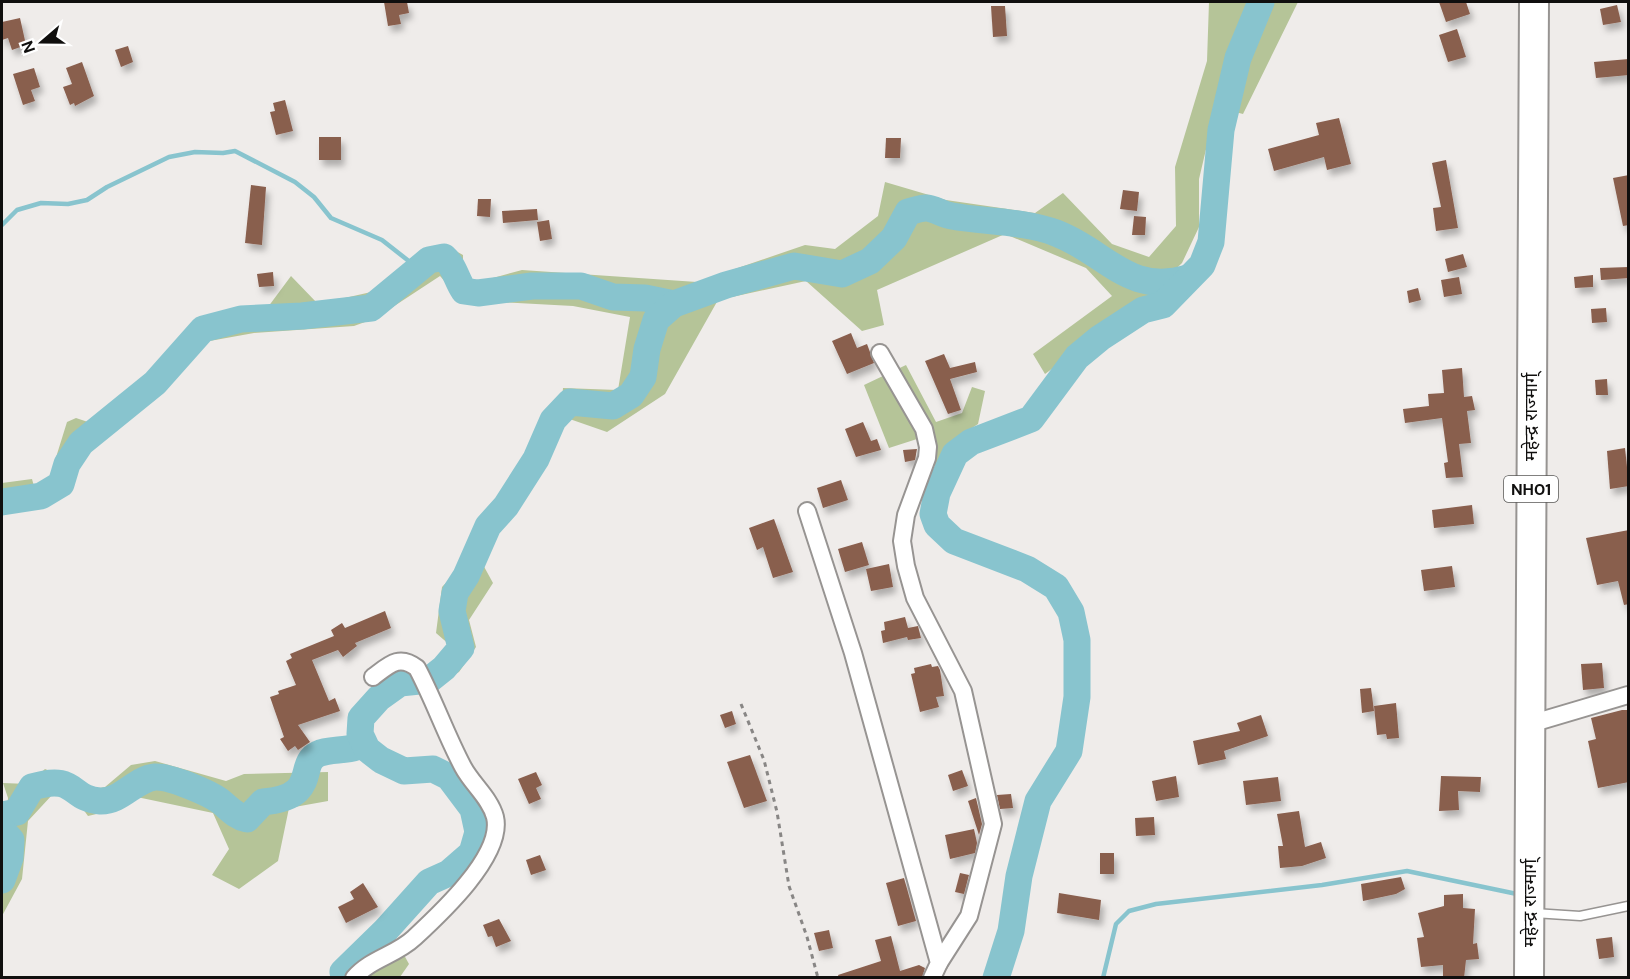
<svg xmlns="http://www.w3.org/2000/svg" width="1630" height="979" font-family="'DM Sans','Noto Sans Devanagari',sans-serif">
<defs>
<filter id="shadow"><feDropShadow dx="3.5" dy="6" stdDeviation="3" flood-color="#0004"/></filter>
</defs>
<rect width="100%" height="100%" fill="#efecea"/>
<g fill="#b5c498">
<path d="M1209,2h89l-55,112 -27,-7 -17,72v48l-17,36 -40,39 -97,72 -12,-20 79,-58 -26,-28 -81,-34 -128,56 7,35 -22,6 -56,-50 -88,19 -53,94 -58,38 -46,-16 2,-28 55,2 12,-73 -57,-11 -112,-6 -21,-24 -64,42 -22,8 -100,7 -50,9 -26,21 -12,-9c34,-30 54,-49 102,-47l23,-31 27,28 62,-14 65,-45 18,10v24l19,2 40,-11 175,12 108,-37 30,4 43,-33 7,-34 61,18 89,13 28,-20 49,51 37,13 27,-31 -1,-59 32,-106z"/>
<path d="M906,365l30,57 26,-9 10,-26 13,4 -7,33 -27,18 -10,25 -12,-4 -12,-24 -28,9 -25,-63z"/>
<path d="M76,418l18,6 5,10 -14,12 -3,14 -22,32 -7,-25 14,-45z"/>
<path d="M32,479l6,22 -36,9v-27z"/>
<path d="M476,552l17,31 -24,37 7,27 -17,25 -21,10 -11,-15 24,-21 -15,-13 6,-46z"/>
<path d="M155,761l71,20 18,-7 84,-2v29l-39,7 -11,53 -39,28 -27,-14 17,-26 -16,-36 -81,-17 -27,16 -17,4 -16,-22h-19l-25,27 -6,58 -20,37v-64l6,-54 -5,-15 25,1 17,-15 49,20 11,-2 26,-22z"/>
<path d="M404,955l5,9 -9,13 -40,1 7,-8z"/>
</g>
<g fill="none" stroke-linecap="round" stroke-linejoin="round">
<g stroke="#88c4ce" stroke-width="4.5">
<path d="M2,225l15,-15 24,-7 27,1 19,-4 20,-13 62,-30 26,-5 28,1 12,-2 60,31 19,15 17,21 51,22 28,22 12,4"/>
<path d="M1103,978l13,-54 13,-13 27,-7 166,-19 85,-14 110,23"/>
</g>
<g stroke="#88c4ce" stroke-width="27">
<path d="M2,502l39,-6 20,-12 6,-20 14,-21 74,-60 48,-54 38,-10 61,-3 69,-8 58,-48 15,-3c11,10 12,22 20,34l14,2 54,-7h49l32,11 32,1 29,6"/>
<path d="M2,815l15,-3 15,-25c45,-14 37,12 68,14 21,1 35,-22 55,-24 15,-1 54,16 65,24 10,8 15,15 27,18l16,-17c58,-5 33,-38 55,-48 10,-5 27,-3 38,-7l6,-7"/>
<path d="M2,830l9,10 -1,18 -8,22"/>
<path d="M344,978l-1,-6 42,-41 44,-49 20,-9 23,-20 6,-21 -5,-23 -24,-32 -16,-8 -29,2 -23,-11 -14,-11 -7,-15 1,-16 18,-20 21,-15 29,-3 15,-12 17,-20 -9,-37 3,-18 11,-17 22,-50 18,-20 30,-47 17,-39 17,-18 43,4 18,-11 12,-18 4,-28 9,-29 18,-16 52,-19 68,-19 48,8 28,-13 24,-23 14,-26c5,-1 12,-4 18,-4 8,0 17,7 26,8 33,6 72,5 104,17 50,19 72,63 132,45"/>
<path d="M996,978l15,-47 8,-55 19,-75 31,-50 8,-54v-57l-6,-28 -15,-25 -29,-18 -73,-28 -17,-16 -4,-11 4,-21 18,-39 16,-12 60,-23 46,-62 23,-19 43,-28 20,-5 39,-40 9,-23 10,-112 17,-72 23,-56"/>
</g>
</g>
<g fill="#895e4d" filter="url(#shadow)">
<path d="M384,2h23l2,11 -10,2 2,9 -13,2z"/>
<path d="M1439,2h27l4,12 -24,8z"/>
<path d="M1617,5l4,17 -18,3 -3,-16z"/>
<path d="M991,6h14l2,30 -14,1z"/>
<path d="M20,18l6,27 -14,5 -4,-12 -6,2v-18z"/>
<path d="M1457,29l9,28 -18,5 -9,-27z"/>
<path d="M128,46l5,16 -12,5 -6,-17z"/>
<path d="M1629,59v16l-33,3 -2,-16z"/>
<path d="M82,62l12,34 -19,10 -1,-3 -4,2 -7,-18 9,-3 -6,-16z"/>
<path d="M34,68l6,19 -9,3 4,11 -12,4 -10,-31z"/>
<path d="M285,100l8,31 -17,4 -6,-23 5,-1 -2,-8z"/>
<path d="M1339,118l12,46 -24,6 -3,-13 -50,14 -6,-22 51,-14 -3,-12z"/>
<rect x="319" y="137" width="22" height="23"/>
<path d="M886,138h15l-1,20h-15z"/>
<path d="M1446,160l12,68 -22,3 -3,-23 8,-1 -9,-44z"/>
<path d="M1629,175v50l-6,1 -10,-48z"/>
<path d="M251,185l15,2 -4,58 -17,-2z"/>
<path d="M1123,190l16,2 -2,19 -17,-2z"/>
<path d="M478,199h13l-1,18 -13,-1z"/>
<path d="M537,209l1,11 -35,3 -1,-12z"/>
<path d="M1134,216l12,1 -1,18h-13z"/>
<path d="M549,220l3,19 -12,2 -3,-19z"/>
<path d="M1463,254l4,13 -19,5 -3,-13z"/>
<path d="M1629,267v11l-28,2 -1,-12z"/>
<path d="M273,272l1,14 -15,1 -2,-13z"/>
<path d="M1593,275v12l-18,1 -1,-11z"/>
<path d="M1459,277l3,17 -18,3 -3,-17z"/>
<path d="M1418,288l3,12 -12,3 -2,-12z"/>
<path d="M1606,308l1,14 -15,1 -1,-14z"/>
<path d="M851,333l6,15 10,-4 7,19 -27,11 -15,-33z"/>
<path d="M944,354l6,14 25,-6 2,10 -27,7 11,31 -13,4 -23,-53z"/>
<path d="M1462,368l2,29 8,-1 3,14 -8,1 4,32 -12,1 4,33 -17,1 -2,-15 4,-1 -6,-44 -37,5 -2,-14 26,-3 -1,-12 16,-1 -2,-23z"/>
<path d="M1607,379l1,16h-12l-1,-15z"/>
<path d="M863,422l8,19 6,-2 4,11 -25,7 -11,-28z"/>
<path d="M1625,448l4,38 -19,3 -3,-38z"/>
<path d="M917,449l-2,11 -10,2 -2,-12z"/>
<path d="M841,480l7,20 -25,8 -6,-20z"/>
<path d="M1472,505l2,19 -40,4 -2,-18z"/>
<path d="M774,519l19,53 -20,6 -10,-31 -6,3 -8,-22z"/>
<path d="M1629,530v74l-5,1 -6,-24 -21,4 -11,-47z"/>
<path d="M862,542l7,23 -24,7 -7,-23z"/>
<path d="M889,564l4,23 -22,4 -5,-22z"/>
<path d="M1452,566l3,21 -31,4 -3,-21z"/>
<path d="M385,611l6,17 -36,15 2,3 -14,11 -5,-7 -26,10 17,41 6,-3 5,13 -42,14 12,17 -12,8 -3,-4 -7,5 -8,-12 4,-2 -14,-40 9,-3 -1,-3 18,-6 -10,-24 6,-3 -2,-4 44,-18 -3,-6 11,-7 3,5z"/>
<path d="M905,617l3,11 10,-2 3,12 -13,2 -1,-3 -24,6 -2,-12 4,-1 -1,-8z"/>
<path d="M1602,663l2,25 -21,2 -2,-26z"/>
<path d="M931,664l1,3 6,-1 2,4 4,26 -8,1 3,10 -19,5 -9,-38 4,-1 -1,-5z"/>
<path d="M1371,688l3,23 -12,2 -2,-24z"/>
<path d="M1396,703l3,35 -12,1 -1,-5 -9,1 -3,-29z"/>
<path d="M1622,710h7v72l-31,6 -10,-47 8,-2 -5,-21z"/>
<path d="M732,711l4,13 -11,4 -5,-13z"/>
<path d="M1261,715l7,21 -44,15 2,8 -28,6 -5,-24 47,-10 -3,-8z"/>
<path d="M750,755l17,46 -23,7 -17,-46z"/>
<path d="M962,770l6,16 -15,5 -5,-16z"/>
<path d="M536,772l6,13 -6,3 5,11 -12,5 -11,-25z"/>
<path d="M1176,776l3,21 -23,4 -4,-20z"/>
<path d="M1441,776l40,1 -1,15 -22,-1 1,19 -20,1z"/>
<path d="M1278,777l3,24 -35,4 -3,-24z"/>
<path d="M1011,794l2,14 -13,1 -3,-14z"/>
<path d="M976,798l6,26 -3,11 -11,-34z"/>
<path d="M1299,811l6,36 16,-5 5,16 -24,8 -22,2 -2,-22h5l-6,-32z"/>
<path d="M1154,817l1,18 -19,1 -1,-18z"/>
<path d="M974,829l3,14 -2,10 -25,6 -5,-24z"/>
<rect x="1100" y="853" width="14" height="21"/>
<path d="M540,855l6,15 -15,5 -5,-15z"/>
<path d="M960,873l9,2 -5,19 -9,-2z"/>
<path d="M1401,877l4,12 -9,5 -33,7 -2,-17z"/>
<path d="M904,878l12,43 -18,5 -12,-43z"/>
<path d="M363,883l15,24 -32,16 -8,-16 16,-8 -4,-7z"/>
<path d="M1059,893l42,7 -2,20 -42,-7z"/>
<path d="M1463,894v14l12,1 -2,35 4,-1 2,16 -13,1 -2,18h-21v-13l-22,2 -4,-29 7,-1 -6,-24 26,-7v-11z"/>
<path d="M499,919l12,22 -15,6 -4,-11 -4,1 -5,-12z"/>
<path d="M829,930l4,18 -14,3 -5,-18z"/>
<path d="M891,936l9,35 19,-6 6,3 -3,10h-83l-1,-3 43,-14 -6,-21z"/>
<path d="M1612,937l2,20 -15,2 -3,-20z"/>
</g>
<g fill="none" stroke-linecap="round" stroke-linejoin="round">
<g stroke="#979492" stroke-width="11">
<path id="service" d="M1534,913l46,3 48,-10"/>
</g>
<g stroke="#979492" stroke-width="20">
<g id="minor">
<path d="M880,353l44,76 4,18 -1,11 -21,57 -4,26 4,25 9,32 48,93 30,133 -24,92 -30,47"/>
<path d="M807,511l46,142 86,310 -7,15"/>
<path d="M1530,724l98,-29"/>
<path d="M354,978c16,-19 42,-23 60,-40 26,-24 90,-83 81,-121 -5,-19 -23,-33 -32,-50 -17,-32 -29,-67 -46,-99 -18,-14 -28,-3 -44,9"/>
</g>
</g>
<g stroke="#979492" stroke-width="32">
<path id="trunk" d="M1529,978l5,-976"/>
</g>
<path stroke="#888685" stroke-width="3" stroke-dasharray="4.5 4.5" stroke-linecap="butt" d="M741,704l23,56 13,52 12,74 18,51 11,41"/>
<use href="#service" stroke="#fff" stroke-width="8"/>
<use href="#minor" stroke="#fff" stroke-width="16"/>
<use href="#trunk" stroke="#fff" stroke-width="28"/>
</g>
<g text-anchor="middle" stroke-width="4.5" stroke-linejoin="round" paint-order="stroke">
<rect fill="#fff" stroke="#585756" stroke-width="1.5" x="1504" y="476" width="54" height="26" rx="4.5"/>
<g font-size="16" font-weight="bold" fill="#100f0e">
<text x="1531" y="495">NH01</text>
</g>
<g font-size="18" fill="#100f0e" stroke="#fff">
<text transform="translate(1531 417) rotate(-90)" y="6">महेन्द्र राज्मार्ग्</text>
<text transform="translate(1530 903) rotate(-90)" y="6">महेन्द्र राज्मार्ग्</text>
</g>
</g>
<rect width="1630" height="979" fill="none" stroke="#100f0e" stroke-width="6"/>
<g transform="translate(42 42) rotate(250)" stroke="#ffffff" stroke-width="4.5" paint-order="stroke">
<path d="M0-4.5L10 22L0 15L-10 22Z" fill="#100f0e"/>
<text y="-9" font-size="16" font-weight="bold" text-anchor="middle" fill="#100f0e">N</text>
</g>
</svg>
